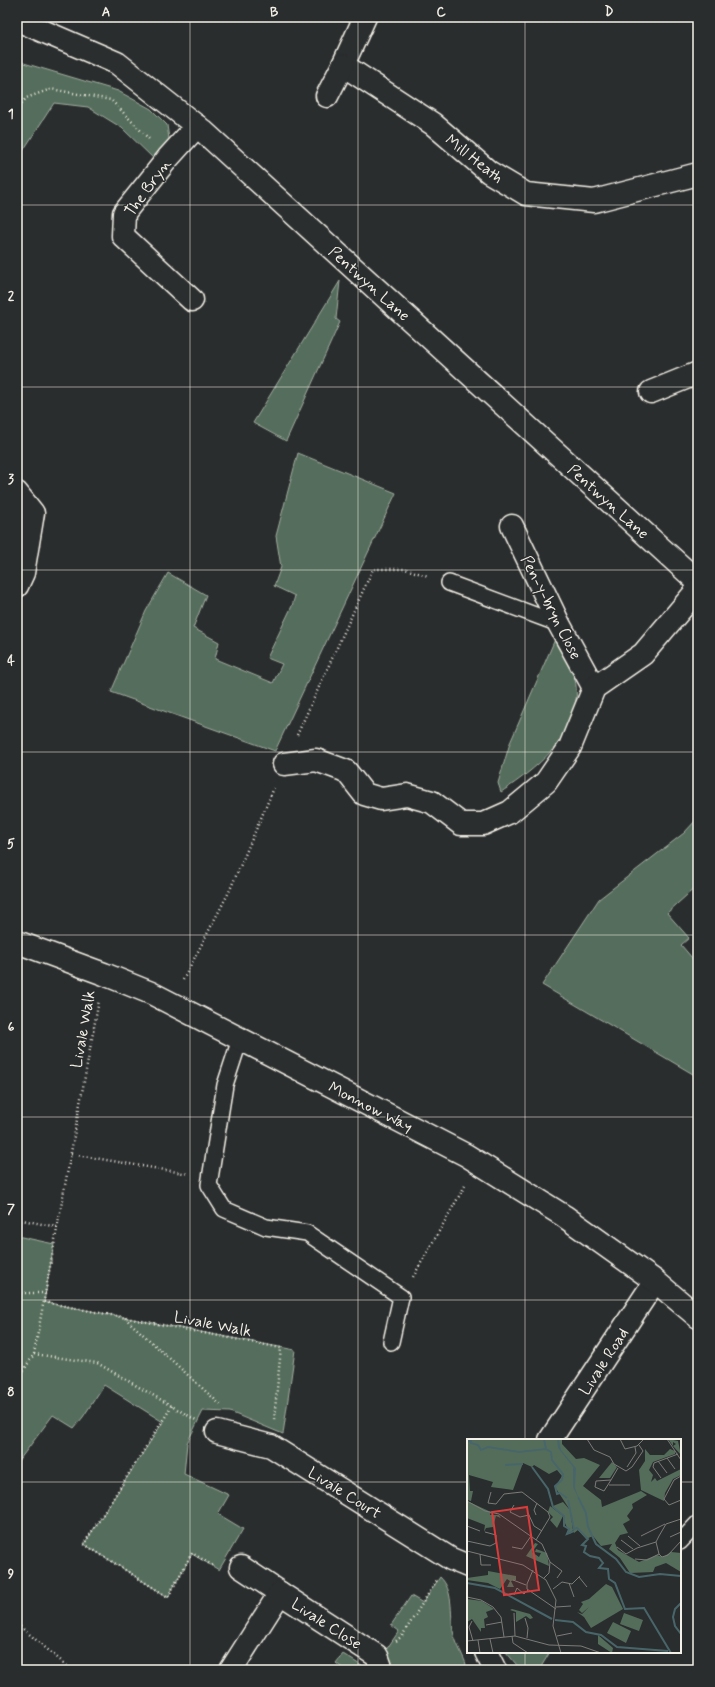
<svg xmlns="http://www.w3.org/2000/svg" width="715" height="1687" font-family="Mynerve,sans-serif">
<rect width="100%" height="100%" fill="#2a2d2e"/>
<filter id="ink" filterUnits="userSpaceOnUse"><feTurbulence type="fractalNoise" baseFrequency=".025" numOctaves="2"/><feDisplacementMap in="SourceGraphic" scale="8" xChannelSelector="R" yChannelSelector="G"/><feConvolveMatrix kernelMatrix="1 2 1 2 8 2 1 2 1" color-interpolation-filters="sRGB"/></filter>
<g filter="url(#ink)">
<g fill="#546d5b" stroke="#a4afa2">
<path d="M17,61l101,30 33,18 16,16 2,14 -13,22 -34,-33 -34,-21 -34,-4 -37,57z"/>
<path d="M340,281l-4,38 4,3 -54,119 -33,-18z"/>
<path d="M298,453l98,40 -121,258 -164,-59 35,-81 22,-38 38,22 -13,33 26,14 -4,17 58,24 9,-19 -15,-6 25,-52 3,-10 -21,-10 7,-19 -5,-31z"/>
<path d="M556,637c6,13 17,28 19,42 10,51 -36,88 -74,113l-3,-9 12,-40z"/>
<path d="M698,818v67l-31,28 22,25 -8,7 17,20v112l-156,-92 57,-86 85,-66z"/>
<path d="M17,1236l37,8 -10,58 251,48 -12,84 -53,-22 -27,-1 -16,32 -3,31 45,21 -11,19 25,15 -24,41 -27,-16 -24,43 -84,-53 79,-122 -59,-37 -21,32 -9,11 -21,-13 -36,48z"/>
<path d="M440,1577c14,13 10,36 13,54 2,11 9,22 13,33l-4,6h-73l-3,-20 13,-19 -8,-6 20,-29 12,7z"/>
<path d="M506,1652h44l-11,18h-18z"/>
<path d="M343,1654l25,16h-23l-9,-7z"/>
</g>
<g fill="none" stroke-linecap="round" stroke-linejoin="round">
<g stroke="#f4f1e8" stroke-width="18">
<g id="lane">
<path d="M449,583l110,41"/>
<path d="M240,1039l-15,46 -16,100 15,24 42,18 41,6 94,64 -10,45"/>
<path d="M680,1542l18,-19"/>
</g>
</g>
<g stroke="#f4f1e8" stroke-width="25">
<g id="street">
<path d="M365,17l-22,48 90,59 56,48 37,22 68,7 104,-27"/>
<path d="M17,20l100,43 86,68 495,451"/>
<path d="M327,96l16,-31"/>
<path d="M192,300l-69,-64 1,-23 44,-55 29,-32"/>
<path d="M651,392l47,-19"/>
<path d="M17,493l16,20 -10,60 -6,13"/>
<path d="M512,526l47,98 35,64"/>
<path d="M284,764l32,-4 30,11 18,23 17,5 26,-4 25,7 29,22h22l27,-12 36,-30 24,-35 24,-59 49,-34 55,-65"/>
<path d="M217,1432l54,14 180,113 17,7"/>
<path d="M550,1440l105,-159"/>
<path d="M241,1567l39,26"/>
<path d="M486,1652l9,18"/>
<path d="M231,1670l49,-77 97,63 5,14"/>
</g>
</g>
<g stroke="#f4f1e8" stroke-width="25">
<path id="secondary" d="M17,942l87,32 47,19 315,162 98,61 91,65 43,36"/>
</g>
<g stroke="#f4f1e8" stroke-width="2.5" stroke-dasharray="1 3" stroke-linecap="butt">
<path d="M17,110l9,-12 25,-9 60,11 38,39"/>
<path d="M297,735l76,-166h32l23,7"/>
<path d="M183,980l46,-88 45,-104"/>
<path d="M71,1154l118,20"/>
<path d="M17,1219l40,8"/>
<path d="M413,1277l53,-93"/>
<path d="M17,1293h29"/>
<path d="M44,1302l237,46 -7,72"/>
<path d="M125,1318l97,88"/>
<path d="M34,1354l63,9 99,57"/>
<path d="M17,1381l17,-27 65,-354"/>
<path d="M172,1406l-88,138 84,53 24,-44 23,14"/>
<path d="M17,1624l55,46"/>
<path d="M396,1641l6,-5 35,-56"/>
</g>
<use href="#lane" stroke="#2a2d2e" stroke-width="15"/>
<use href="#street" stroke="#2a2d2e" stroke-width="22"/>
<use href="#secondary" stroke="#2a2d2e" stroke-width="22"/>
</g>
</g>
<path fill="none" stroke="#f4f1e8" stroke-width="1" stroke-opacity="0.55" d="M190,17v1653M358,17v1653M525,17v1423M17,205h681M17,387h681M17,570h681M17,752h681M17,935h681M17,1117h681M17,1300h681M17,1482h451M680,1482h18M525,1652v18"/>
<g text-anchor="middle" stroke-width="3" stroke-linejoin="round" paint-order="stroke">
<g font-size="16" fill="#f4f1e8" stroke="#2a2d2e">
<text transform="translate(475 158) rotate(38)" y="6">Mill Heath</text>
<text transform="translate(147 187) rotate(-54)" y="6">The Bryn</text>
<text transform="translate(370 283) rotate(42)" y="6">Pentwyn Lane</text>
<text transform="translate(609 501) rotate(42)" y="6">Pentwyn Lane</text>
<text transform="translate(552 607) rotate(63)" y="6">Pen-y-bryn Close</text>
<text transform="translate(82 1029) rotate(-80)" y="6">Livale Walk</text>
<text transform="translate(371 1106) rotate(27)" y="6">Monnow Way</text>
<text transform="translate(213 1323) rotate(11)" y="6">Livale Walk</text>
<text transform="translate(603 1361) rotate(-57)" y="6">Livale Road</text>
<text transform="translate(345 1492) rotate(32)" y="6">Livale Court</text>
<text transform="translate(327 1623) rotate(33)" y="6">Livale Close</text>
</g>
</g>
<g transform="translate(467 1439)">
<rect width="214" height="214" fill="#2a2d2e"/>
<path d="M0,0h95v5l14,15 8,-1 16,7 -17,21 18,14 1,7 39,-16 6,4 -15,9 1,4 -6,8 3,4 -7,4 5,9 -8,2 -5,8 3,7 21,12 18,-7 6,2 8,-5 10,1v19l-15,-9 -11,4 -2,5 -23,1 -10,-15 -11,-9 3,-5 -11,2 -8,-10 -7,3 -8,-9 -4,3 -4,-23 -15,-23 7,-11 -5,-6 -8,4 -15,-9 -2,2 -9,-4 -10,27 -22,-3 2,-5 -24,-7 1,16h3l-2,10 -4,-1zM201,0l10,2 3,14 -8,-9 3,-2 -3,-2v4zM178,10l5,6h14l6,-6 5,2v3l-22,8 -4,8 4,5 -2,7 4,-4 2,3 24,-12v6l-8,4 -8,14 -1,8 -23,-11 -2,-20 6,-9zM145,23l5,5 -7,11h-11zM0,62l24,11 -1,3h9l2,3 -5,-2 -3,11 -7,1 -2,4 1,-7 -18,-7zM96,63l7,8 3,20 -3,4 -6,-13 1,-4 -12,-11zM83,67l13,10 -6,12 -7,-8 3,-3 -5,-5zM68,104l3,1 -6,8 7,5 2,-4 -6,-1 1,-3 11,4 2,13 -23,-10zM21,132l28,5v4l-5,1 3,6h-7l3,-6 -3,-2 -7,10 -12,-6 -21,-3v-2l21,-3zM139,145l6,3 11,22 -32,19 -7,-11 -7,-5 5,2 7,-7 -7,6 -3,-3 4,-6 -2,-2 8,-3zM0,160l15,2 12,8 -8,3 2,5 -4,2 1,9h-4v4l-9,-13 -5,3zM45,170l18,5 3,4 -3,1 -4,-3 -10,6v-10l-6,-2zM157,174l19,7 -4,11 -19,-7zM146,183l18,9 -5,12 -19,-10zM131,196l15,13 -1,5 -14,-9z" fill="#546d5b"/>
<path d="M90,0h2l2,11 15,18 -1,20 4,11 -6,-12v-20l-15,-19z" fill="#48666a"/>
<path fill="none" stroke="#48666a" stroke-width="2" d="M77,0l2,10 5,3 1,8 11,14 -1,6 -7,6 2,8 3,-1 7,5M0,3l4,-2v3l7,2 3,5 7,-3 31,5 27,-3M38,26l18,-1M65,28l16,22 5,18 11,9v10l5,3 -2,5 7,-3M111,58l8,16 2,14 8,17 20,15 10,13 13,5 21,-3 21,2M101,61l6,29 3,-1 11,11 -6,6 4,1 -2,6 6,4 9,2 4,5 -4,5 9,1 1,10 6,4 10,26 19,-1 27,45M0,144l28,5 57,31M214,164l-6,6 -2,8 2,9 6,8M88,181l18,2 13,10 15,3 16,12 51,4"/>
<path fill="none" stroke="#7b7b78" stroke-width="1" d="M120,0l7,11 16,7 4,7 12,7 6,-4 11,-16 -4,-6M153,0l5,10 12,-3 7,-7M200,0l14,21M200,19l8,11M191,22l9,12M160,28l9,-14 -1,-6M214,37l-7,4 -10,19 5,6 12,-5M194,39l-8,-11 1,-4 24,-9M144,41l-7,11 -9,-4 1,-6 15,-1 7,-12M142,46h21M24,53l-3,11 8,1 8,-10 18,-2 26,20 2,5 -14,23M0,62l18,10 14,3 43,30 8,18 -1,11 -5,5M47,66l-4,7 10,5 9,-2M61,74l6,13 8,5M69,76l-2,-5 3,-7M214,80l-15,5 -7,12 -3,6 3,12 3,3 6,-2 13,-14M0,87l13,5M161,97l12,10M174,97l24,-12M203,98l11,-5M154,101l12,9M0,102l23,5 6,-3v-8l-11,-3M45,108l10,2 9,-13M150,108l9,7 11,-6 19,-6M0,112l56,14 23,15 10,20 -3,26 8,27M13,115l1,11h10M168,120l12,1 12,-6M83,123l12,9 -5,7M66,131l-6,14v5l29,20M112,138l8,10M46,141l13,5M102,144l5,14M86,150l9,-7 10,2 8,-8M47,156l3,-7 7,6 4,-4M0,158l14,3 12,7 8,10 3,20M89,168l15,-1M47,174l1,23M58,179l3,10 -1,10M5,182l-3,6 4,14M19,186l16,-3M45,197l1,7 15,10M90,197l15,-3M23,200l3,14M11,201l2,13M0,202l48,-5 34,9 32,1 20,7"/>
<path fill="#d93c3b" fill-opacity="0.15" stroke="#d93c3b" stroke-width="2" d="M60,68l12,83 -35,5 -12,-83z"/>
<rect width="214" height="214" fill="none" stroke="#f4f1e8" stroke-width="2"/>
</g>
<rect width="715" height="1687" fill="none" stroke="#2a2d2e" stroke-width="44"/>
<rect x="22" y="22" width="671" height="1643" fill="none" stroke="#f4f1e8" stroke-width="1.5"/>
<g font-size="13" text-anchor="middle" font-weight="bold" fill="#f4f1e8">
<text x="106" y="16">A</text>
<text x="274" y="16">B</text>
<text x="441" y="16">C</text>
<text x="609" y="16">D</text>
<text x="11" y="118">1</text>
<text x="11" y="300">2</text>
<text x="11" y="483">3</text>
<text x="11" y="665">4</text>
<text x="11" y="848">5</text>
<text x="11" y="1031">6</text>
<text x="11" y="1213">7</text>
<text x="11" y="1396">8</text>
<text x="11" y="1578">9</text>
</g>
</svg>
